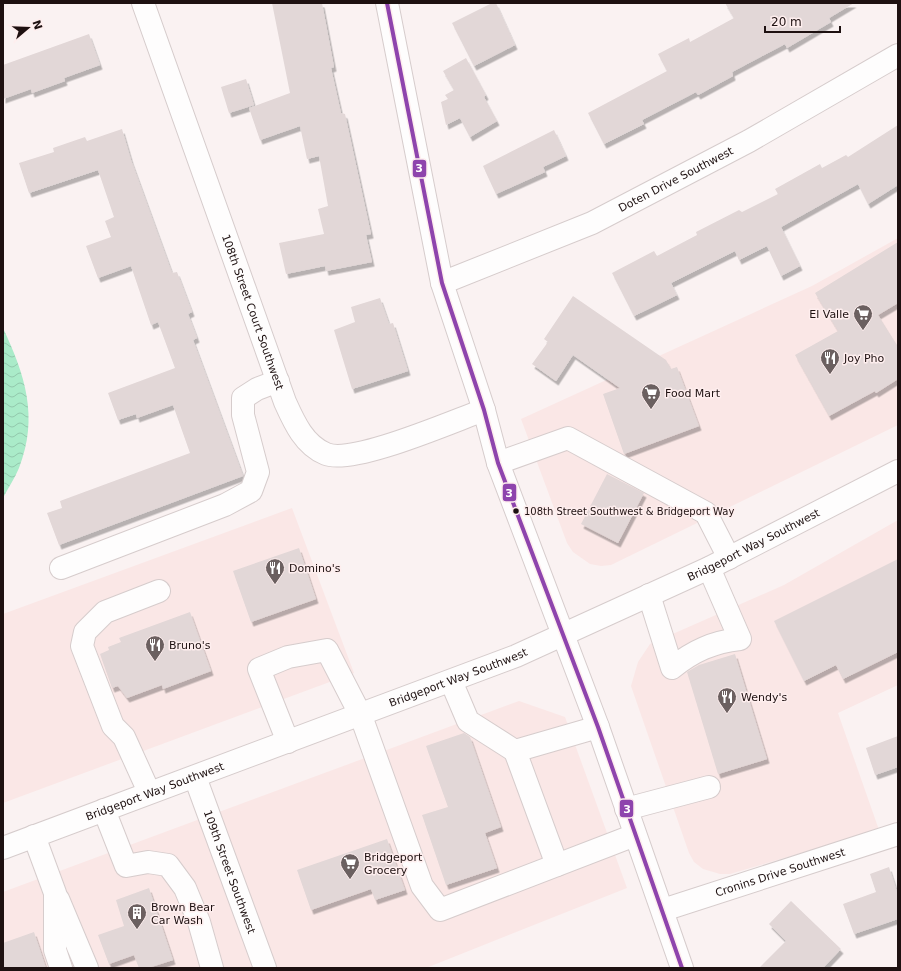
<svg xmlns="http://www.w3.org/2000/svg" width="901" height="971" font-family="'DejaVu Sans',sans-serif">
<defs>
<pattern id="water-waves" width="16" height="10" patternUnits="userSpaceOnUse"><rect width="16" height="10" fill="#aaebc9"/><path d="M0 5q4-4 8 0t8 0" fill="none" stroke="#92c8ac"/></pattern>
<filter id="shadow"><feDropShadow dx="2.5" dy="4.5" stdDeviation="0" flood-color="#0004"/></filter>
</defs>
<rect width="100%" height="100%" fill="#faf2f2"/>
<g fill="#fae7e6">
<path d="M898,238v187l-287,140 -10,1 -11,-2 -17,-12 -6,-9 -46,-124 291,-133z"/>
<path d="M292,508l62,165 -351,130v-189z"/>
<path d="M898,520v165l-60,28 41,117 -149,44h-10l-17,-5 -9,-7 -5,-9 -58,-167 7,-24 12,-18 134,-59z"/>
<path d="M519,701l46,16 62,171 -201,80h-423v-76z"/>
</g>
<path fill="url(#water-waves)" d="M3,328c22,47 36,89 16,140 -4,10 -11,20 -16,30z"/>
<g fill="#e2d7d7" filter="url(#shadow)">
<path d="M272,3h50l12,64 -3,1 10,45 4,1 26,120 -5,1 6,27 -46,9 -1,-5 -39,8 -7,-31 45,-9 -6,-25 10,-3 -9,-50 -12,3 -7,-33 -40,14 -11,-32 41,-15z"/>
<path d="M492,3h4l19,42 -41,21 -22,-43z"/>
<path d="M725,3h129l-25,15 2,4 -44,26 -2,-4 -53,28 1,4 -35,19 -2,-3 -54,28 2,4 -40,20 -16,-31 79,-42 -9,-17 31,-16 1,4 44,-24z"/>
<path d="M89,34l11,31 -36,13 1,3 -33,12 -1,-4 -28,10v-34z"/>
<path d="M466,58l20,37 -2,2 13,24 -27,16 -10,-19 -14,7 -5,-23 7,-3 -3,-4 9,-5 -11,-19z"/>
<path d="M246,79l8,26 -25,8 -8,-26z"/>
<path d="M898,125v60l-30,19 -10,-20 -77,43 19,39 -19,10 -14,-30 -28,14 -4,-9 -64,32 6,12 -43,21 -22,-43 42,-22 3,5 40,-21 -1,-3 43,-22 3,2 36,-18 -3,-5 45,-25 2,4 24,-13 2,2z"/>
<path d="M122,129l9,31 41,113 5,-1 15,40 -4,2 9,24 -4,2 50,136 -184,69 -12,-32 15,-5 -2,-7 130,-48 -17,-48 -36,13 -1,-4 -18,6 -10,-27 67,-25 -17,-46 -7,3 -20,-59 -33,12 -12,-32 25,-9 -6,-16 9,-4 -16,-47 -69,23 -10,-30 35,-11 -1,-4 32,-11 2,4z"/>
<path d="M554,130l12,26 -23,11 2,5 -49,22 -13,-28z"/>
<path d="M898,242v61l-20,12 20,32v32l-22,14 -1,-2 -46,25 -34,-61 43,-24 -23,-38z"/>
<path d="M573,296l93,64 5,9 6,-2 22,59 -75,28 -21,-60 17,-6 -47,-33 -17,26 -24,-17 16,-22 -4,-3z"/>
<path d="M380,298l9,26 4,-1 15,48 -56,18 -18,-59 21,-8 -4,-15z"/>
<path d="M607,474l37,19 -26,50 -37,-19z"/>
<path d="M299,548l17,51 -65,23 -18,-51z"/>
<path d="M898,559v93l-55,27 -7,-14 -32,16 -30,-60z"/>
<path d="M190,612l21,59 -48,18 -1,-4 -35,13 -9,-12 -6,2 -12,-34 9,-4 -1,-3 13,-5 -2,-4z"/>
<path d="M735,654l32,105 -49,15 -31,-102 12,-7z"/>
<path d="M464,733l6,4 31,90 -16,6 12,35 -51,17 -24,-70 26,-8 -22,-61z"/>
<path d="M898,736v31l-23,8 -9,-27z"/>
<path d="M387,839l18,51 -30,10 -4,-11 -60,21 -14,-40z"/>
<path d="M889,867l9,28v24l-44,15 -11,-30 33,-12 -6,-18z"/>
<path d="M149,888l24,72 -25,8h-9l-5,-13 -25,9 -11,-29 26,-9 -8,-26z"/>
<path d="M791,901l50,48 -18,19h-64l27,-27 -17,-17z"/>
<path d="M34,932l12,36h-43v-25z"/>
</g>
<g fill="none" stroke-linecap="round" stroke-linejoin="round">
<g stroke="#d6cccc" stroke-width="24">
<g id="minor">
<path id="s1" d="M143,3l142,399c9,20 19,43 41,52 27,11 127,-33 158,-44"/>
<path d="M387,3l55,280 42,127 14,53 100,264 84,241"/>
<path id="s2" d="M442,283l150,-60 157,-82 149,-86"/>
<path d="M498,463l70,-25 138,75 23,45"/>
<path d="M61,568l164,-63 26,-14 7,-19 -15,-57v-17l14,-9 21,-8"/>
<path d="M649,595l23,73c21,-17 41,-26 68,-29l-31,-71"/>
<path d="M451,681l17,40 47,30"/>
<path d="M288,742l-29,-73 29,-12 39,-7 34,66 61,170 18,24 195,-75"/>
<path id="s3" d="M195,777l70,191"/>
<path d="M149,792l-25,-55 -11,-11 -31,-80 3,-14 20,-20 54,-21"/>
<path d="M626,809l83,-22"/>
<path d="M104,810l22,56 22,-4 20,3 17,23 14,34 13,46"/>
<path d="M34,836l21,57v57l6,18"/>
<path d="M557,865l-42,-114 83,-24"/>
<path d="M58,899l29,69"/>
<path id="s4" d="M663,910l235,-76"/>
</g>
</g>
<g stroke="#d6cccc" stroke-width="24">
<g id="major">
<path id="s5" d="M3,848l513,-192 193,-88 189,-97"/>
</g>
</g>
<use href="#minor" stroke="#fefdfd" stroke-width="22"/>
<use href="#major" stroke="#fefdfd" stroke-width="22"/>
<g stroke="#feeeee" stroke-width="7">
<path id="bus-1" d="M387,3l55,280 42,127 14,53 100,264 84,241"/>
</g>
<use href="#bus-1" stroke="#8e44ad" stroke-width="4"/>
</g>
<defs>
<g id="supermarket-pin" transform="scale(1)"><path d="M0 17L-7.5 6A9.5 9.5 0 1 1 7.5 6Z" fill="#6b6060" stroke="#feeeee"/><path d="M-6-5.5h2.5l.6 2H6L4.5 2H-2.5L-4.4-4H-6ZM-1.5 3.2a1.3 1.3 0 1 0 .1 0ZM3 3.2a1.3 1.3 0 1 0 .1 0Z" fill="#fff"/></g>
<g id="restaurant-pin" transform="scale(1)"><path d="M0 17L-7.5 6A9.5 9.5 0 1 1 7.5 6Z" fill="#6b6060" stroke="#feeeee"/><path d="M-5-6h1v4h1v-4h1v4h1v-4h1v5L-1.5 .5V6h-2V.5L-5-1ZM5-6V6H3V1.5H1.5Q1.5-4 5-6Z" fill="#fff"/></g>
<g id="building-pin" transform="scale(1)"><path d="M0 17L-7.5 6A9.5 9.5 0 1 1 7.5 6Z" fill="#6b6060" stroke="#feeeee"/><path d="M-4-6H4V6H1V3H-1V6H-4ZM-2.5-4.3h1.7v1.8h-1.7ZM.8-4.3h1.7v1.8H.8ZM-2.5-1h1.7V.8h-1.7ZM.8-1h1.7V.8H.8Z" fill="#fff"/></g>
</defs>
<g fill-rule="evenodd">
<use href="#supermarket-pin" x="863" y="314"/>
<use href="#restaurant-pin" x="830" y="358"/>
<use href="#supermarket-pin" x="651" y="393"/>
<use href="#restaurant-pin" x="275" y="568"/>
<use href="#restaurant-pin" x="155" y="645"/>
<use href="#restaurant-pin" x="727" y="697"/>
<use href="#supermarket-pin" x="350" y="863"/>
<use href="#building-pin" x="137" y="913"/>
</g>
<circle fill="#1e1111" stroke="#feeeee" stroke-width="1.5" cx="516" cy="511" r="3.5"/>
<g text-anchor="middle" stroke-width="3" stroke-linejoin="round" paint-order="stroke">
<g font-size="10" fill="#1e1111" stroke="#feeeee" text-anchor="start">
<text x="524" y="515">108th Street Southwest &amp; Bridgeport Way</text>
</g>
<g font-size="11" fill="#1e1111" stroke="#feeeee">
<text dy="4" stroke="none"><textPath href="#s2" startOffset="256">Doten Drive Southwest</textPath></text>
<text dy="4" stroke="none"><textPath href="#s1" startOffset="328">108th Street Court Southwest</textPath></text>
<text dy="4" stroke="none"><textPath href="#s5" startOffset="810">Bridgeport Way Southwest</textPath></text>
<text dy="4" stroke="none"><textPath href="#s5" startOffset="486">Bridgeport Way Southwest</textPath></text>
<text dy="4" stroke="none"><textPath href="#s5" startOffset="162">Bridgeport Way Southwest</textPath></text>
<text dy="4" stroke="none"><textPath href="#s3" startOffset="101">109th Street Southwest</textPath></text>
<text dy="4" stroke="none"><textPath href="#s4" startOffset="123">Cronins Drive Southwest</textPath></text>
</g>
<g font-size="11" fill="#1e1111" stroke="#feeeee" text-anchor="start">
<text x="849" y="318" text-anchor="end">El Valle</text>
<text x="844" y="362">Joy Pho</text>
<text x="665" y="397">Food Mart</text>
<text x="289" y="572">Domino's</text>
<text x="169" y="649">Bruno's</text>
<text x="741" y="701">Wendy's</text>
<text x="364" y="861">Bridgeport<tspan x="364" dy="13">Grocery</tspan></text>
<text x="151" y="911">Brown Bear<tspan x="151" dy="13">Car Wash</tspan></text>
</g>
</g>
<g stroke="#feeeee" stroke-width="1.5">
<rect x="412" y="159" width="15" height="19" rx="4" fill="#8e44ad"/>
<rect x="502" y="483" width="15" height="19" rx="4" fill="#8e44ad"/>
<rect x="619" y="799" width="15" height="19" rx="4" fill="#8e44ad"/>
</g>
<g font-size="11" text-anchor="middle" font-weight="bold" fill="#fff">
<text x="419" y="172">3</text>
<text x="509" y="497">3</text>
<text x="627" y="813">3</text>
</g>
<rect width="901" height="971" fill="none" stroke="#1e1111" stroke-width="8"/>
<g transform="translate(28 28) rotate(71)" stroke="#feeeee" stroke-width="3" paint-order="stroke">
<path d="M0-3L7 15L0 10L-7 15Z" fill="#1e1111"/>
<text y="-6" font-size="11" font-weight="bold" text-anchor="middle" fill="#1e1111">N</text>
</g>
<path d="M765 26v6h75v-6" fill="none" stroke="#1e1111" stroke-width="2"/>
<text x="771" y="26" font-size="12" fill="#1e1111" stroke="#feeeee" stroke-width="3" paint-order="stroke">20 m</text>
</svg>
